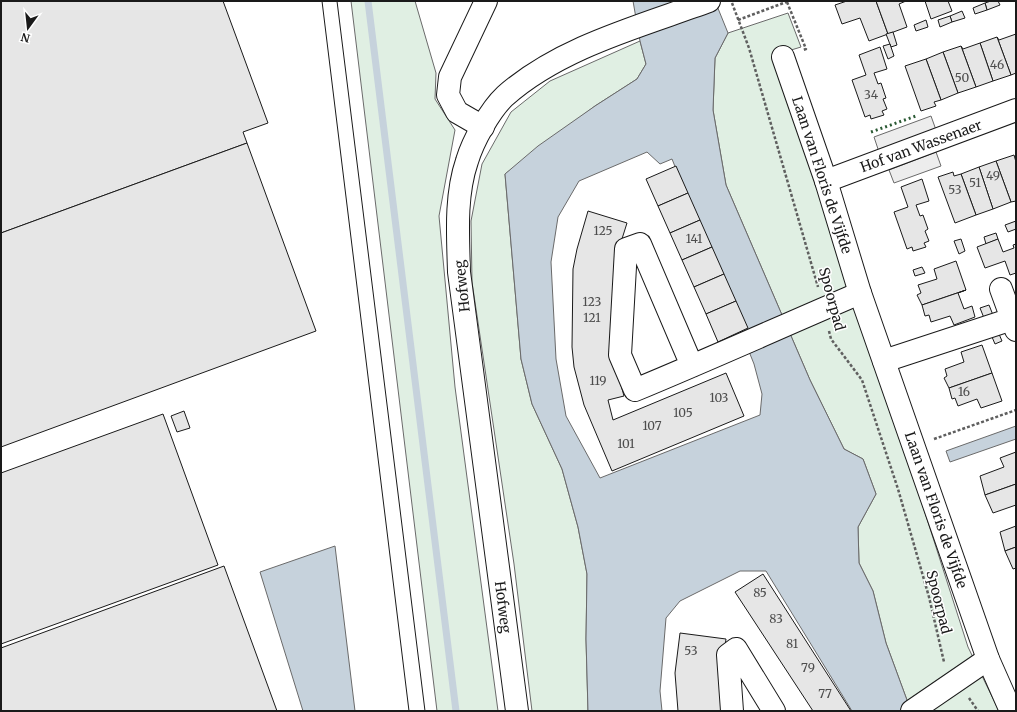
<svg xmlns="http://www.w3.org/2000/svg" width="1017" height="712" font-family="Merriweather,serif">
<rect width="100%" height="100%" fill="#fff"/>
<g fill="#e0efe3" stroke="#6a6a6a">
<path d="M351,1h64l21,72 -1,26 20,31 -16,86 16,171 43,324h-61z"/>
<path d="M788,13l13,34 -23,7 190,593 31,64h-88l-25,-68 -13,-52 -14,-28 -1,-36 18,-33 -13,-35 -19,-10 -34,-69 -84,-195 -13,-75 2,-52 13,-25z"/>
<path d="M640,41l6,23 -9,15 -42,27 -90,68 16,185 11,45 30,65 16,58 9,47 -1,65 2,72h-56l-18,-147 -42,-282 -1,-61 11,-57 29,-52 39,-31z"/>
</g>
<g fill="#ededed" stroke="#6a6a6a">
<path d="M931,116l5,14 -57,22 -5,-15z"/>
<path d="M936,152l5,14 -47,17 -5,-13z"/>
</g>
<g fill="#c6d2dc" stroke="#6a6a6a" fill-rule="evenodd">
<path d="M633,1h82l13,32 -13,25 -2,52 13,75 84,195 34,69 19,10 13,35 -18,33 1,36 14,28 13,52 25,68h-59l-86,-140h-26l-60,30 -14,17 -6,73 2,20h-74l-2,-72 1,-65 -9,-47 -16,-58 -30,-65 -11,-45 -16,-185 33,-28 57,-40 42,-27 9,-15 -6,-23zM647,152l13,12 12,-5 82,205 8,30 -2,21 -160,63 -34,-62 -10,-57 -5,-97 7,-45 21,-36z"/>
<path d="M1016,426v13l-66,23 -4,-11z"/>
<path d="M335,546l20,165h-52l-43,-139z"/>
</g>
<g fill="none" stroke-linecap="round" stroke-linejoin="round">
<path stroke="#c6d2dc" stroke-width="7" d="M368,1l88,710"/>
</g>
<g fill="#e6e6e6" stroke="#1a1a1a">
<path d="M1,1h222l45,122 -25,9 4,11 -246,90z"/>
<path d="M847,1h29l12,33 -19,7 -9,-23 -18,6 -7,-19z"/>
<path d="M876,1h30l-7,3 8,23 -19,7z"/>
<path d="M925,1h23l4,10 -21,8z"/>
<path d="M991,1h7l2,4 -13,5 -2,-7z"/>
<path d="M985,3l2,7 -12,4 -2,-6z"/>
<path d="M962,11l3,7 -13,4 -2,-6z"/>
<path d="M950,16l2,6 -12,5 -2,-7z"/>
<path d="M926,20l2,7 -12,4 -2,-6z"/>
<path d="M893,32l4,13 -6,2 -5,-13z"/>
<path d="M1016,34v39l-5,2 -14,-38 2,3z"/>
<path d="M997,37l14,38 -18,6 -13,-38z"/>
<path d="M980,43l13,38 -17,6 -15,-41 2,3z"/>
<path d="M890,44l4,12 -6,3 -5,-13z"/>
<path d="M961,46l15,41 -18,6 -15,-41z"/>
<path d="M880,47l7,22 -13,4 4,11 3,-1 5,15 -3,1 4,10 -5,2 2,4 -13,4 -1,-4 -5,2 -13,-37 14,-5 -7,-20z"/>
<path d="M943,52l15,41 -17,7 -15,-41z"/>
<path d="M926,59l15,41 -7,2 2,4 -15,5 -16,-45z"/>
<path d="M247,143l69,188 -315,116v-214z"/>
<path d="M1014,155l2,7v39l-5,1 -15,-41z"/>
<path d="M996,161l15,41 -18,7 -14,-42z"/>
<path d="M676,166l12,27 -30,13 -12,-27z"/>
<path d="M979,167l14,42 -17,6 -15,-41z"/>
<path d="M953,172l1,4 7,-2 15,41 -21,8 -17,-46z"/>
<path d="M922,179l7,22 -13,4 4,11 3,-1 5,14 -3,2 4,10 -5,2 2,4 -13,4 -1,-4 -5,2 -13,-37 14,-5 -7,-20z"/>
<path d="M688,193l12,27 -30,13 -12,-27z"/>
<path d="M588,211l39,12 -12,38 -2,95 11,40 -16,4 5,20 113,-47 18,43 -132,55 -28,-66 -10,-38 -2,-20 1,-78 4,-20z"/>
<path d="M700,220l12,27 -30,13 -12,-27z"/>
<path d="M1016,221v8l-8,3 -3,-7z"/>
<path d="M996,233l2,6 -12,5 -2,-7z"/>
<path d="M961,239l4,12 -6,3 -5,-13z"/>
<path d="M998,239l5,13 11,-4 -1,-3 3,-1v29l-6,2 -5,-14 -20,7 -8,-21z"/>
<path d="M712,247l12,27 -30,13 -12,-27z"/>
<path d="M956,261l10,29 -44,15 -5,-10 4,-2 -3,-8 19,-6 -3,-10z"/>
<path d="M922,267l3,6 -10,3 -2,-6z"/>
<path d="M724,274l12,27 -30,13 -12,-27z"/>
<path d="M966,290l-8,3 6,16 8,-3 3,11 -21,8 -4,-9 -19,6 -2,-7 -4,1 -3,-11z"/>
<path d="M736,301l12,27 -30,14 -12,-28z"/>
<path d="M989,305l4,10 -9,3 -4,-10z"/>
<path d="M999,334l3,7 -7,3 -3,-7z"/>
<path d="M982,345l10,28 -43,15 -5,-10 3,-2 -2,-7 19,-7 -3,-10z"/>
<path d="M992,373l10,28 -21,7 -4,-9 -19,7 -3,-8 -3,1 -3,-11z"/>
<path d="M184,411l6,17 -13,4 -6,-16z"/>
<path d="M163,414l55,151 -217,79v-171z"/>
<path d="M1016,452v32l-31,11 -5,-19 24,-9 -4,-9z"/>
<path d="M1016,484v21l-23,8 -8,-18z"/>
<path d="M1016,526v21l-11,4 -5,-19z"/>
<path d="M1016,547v21l-3,1 -8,-18z"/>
<path d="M224,566l53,145h-276v-63z"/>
<path d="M763,574l88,137h-38l-78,-119z"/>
<path d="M680,633l46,6 -6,41 3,31h-45l-3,-38z"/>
</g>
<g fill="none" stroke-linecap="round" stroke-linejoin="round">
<g stroke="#1a1a1a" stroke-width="24">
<g id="minor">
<path d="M783,57l43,124 34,112 128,366 23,52"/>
<path d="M483,127l-26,-15 -9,-17 2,-18 36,-76"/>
<path d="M826,181l190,-71"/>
<path d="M1001,289l15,41"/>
<path d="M884,361l128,-42"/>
<path d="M692,366l-52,-122 -14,5 -6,106 15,35c75,-31 150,-65 225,-97"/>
<path d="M732,711l-4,-56 8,-6 38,62"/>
<path d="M912,711l76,-52"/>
</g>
</g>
<g stroke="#1a1a1a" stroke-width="24">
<path id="major" d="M517,711l-58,-439c-1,-36 -4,-76 8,-111 6,-20 23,-51 38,-65 55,-49 136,-70 204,-95"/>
</g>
<g stroke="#5f5f5f" stroke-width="2.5" stroke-dasharray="3 2" stroke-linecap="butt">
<path d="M787,2l19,47 -3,1"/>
<path d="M732,3l17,45 69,239"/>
<path d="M738,20l51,-19"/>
<path d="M829,331l2,8 31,41 36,109 31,108 15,65"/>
<path d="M934,439l82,-29"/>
<path d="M969,698l9,13"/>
</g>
<use href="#minor" stroke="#fff" stroke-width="22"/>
<use href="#major" stroke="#fff" stroke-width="22"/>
<g stroke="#1a1a1a" stroke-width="1">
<path d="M322,1l87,710"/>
<path d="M337,1l88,710"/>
</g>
<path stroke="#2b5a34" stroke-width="3" stroke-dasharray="2 3" stroke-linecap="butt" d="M871,132l45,-16"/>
</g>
<g text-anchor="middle" stroke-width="3" stroke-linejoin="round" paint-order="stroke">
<g font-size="12" fill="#4d4d4d">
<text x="997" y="69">46</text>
<text x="962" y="82">50</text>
<text x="871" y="99">34</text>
<text x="993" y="180">49</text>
<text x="975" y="187">51</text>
<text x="955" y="194">53</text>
<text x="603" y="235">125</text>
<text x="694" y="243">141</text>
<text x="592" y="306">123</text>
<text x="592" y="322">121</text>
<text x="598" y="385">119</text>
<text x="964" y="396">16</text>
<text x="719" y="402">103</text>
<text x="683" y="417">105</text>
<text x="652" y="430">107</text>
<text x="626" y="448">101</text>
<text x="760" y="597">85</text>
<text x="776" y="623">83</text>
<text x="792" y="648">81</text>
<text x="691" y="655">53</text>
<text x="808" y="672">79</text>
<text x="825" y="698">77</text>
</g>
<g font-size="14" fill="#1a1a1a" stroke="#fff">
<text transform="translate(921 146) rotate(-20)" y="5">Hof van Wassenaer</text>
<text transform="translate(822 175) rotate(72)" y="5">Laan van Floris de Vijfde</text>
<text transform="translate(462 286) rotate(-96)" y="5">Hofweg</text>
<text transform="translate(832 299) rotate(75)" y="5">Spoorpad</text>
<text transform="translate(936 510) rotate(71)" y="5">Laan van Floris de Vijfde</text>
<text transform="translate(939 602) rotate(76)" y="5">Spoorpad</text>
<text transform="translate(503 607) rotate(83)" y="5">Hofweg</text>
</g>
</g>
<rect width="1017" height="712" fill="none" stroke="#1a1a1a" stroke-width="4"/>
<g transform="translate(28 28) rotate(195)" stroke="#ffffff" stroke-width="3" paint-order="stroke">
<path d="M0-3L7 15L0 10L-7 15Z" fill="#1a1a1a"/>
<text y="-6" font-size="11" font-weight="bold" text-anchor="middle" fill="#1a1a1a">N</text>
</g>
</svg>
